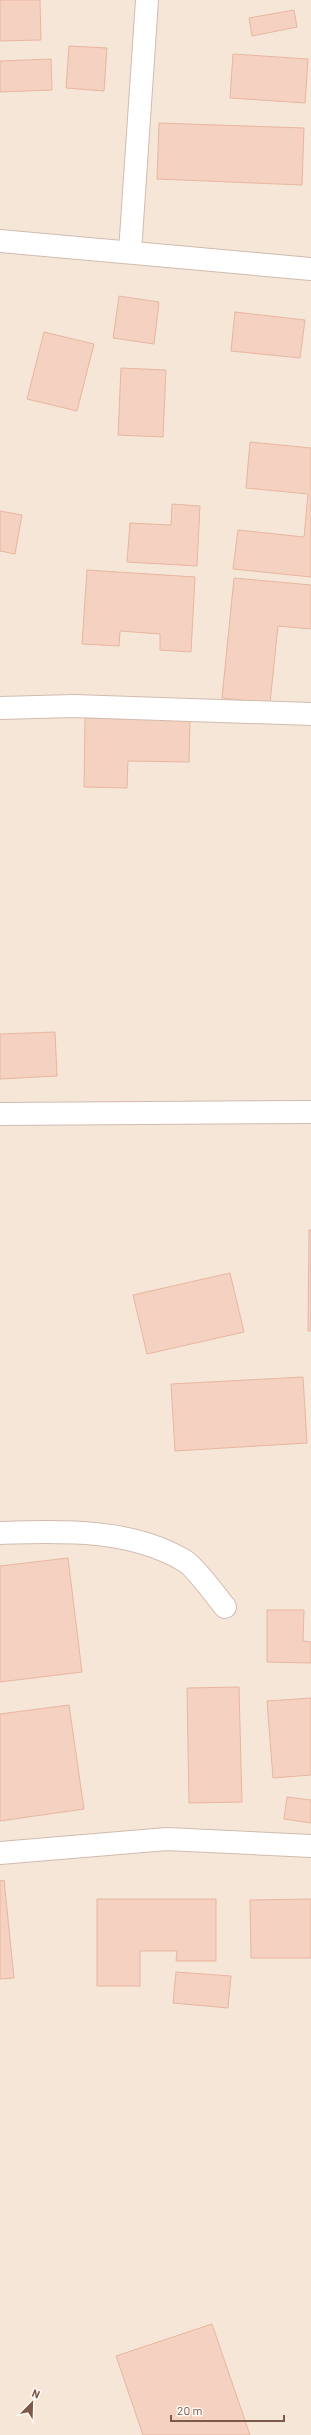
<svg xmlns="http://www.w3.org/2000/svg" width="311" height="2435" font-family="Barlow,sans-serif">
<rect width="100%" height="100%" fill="#fdf5ea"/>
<rect fill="#f6e6d8" x="0" y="0" width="311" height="2435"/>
<g fill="#f4d1c1" stroke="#e8b6a0">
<path d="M0,0h40l1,40 -41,1z"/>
<path d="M294,10l3,17 -45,9 -3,-18z"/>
<path d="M69,46l38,2 -3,43 -38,-3z"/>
<path d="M233,54l75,5 -3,44 -75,-5z"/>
<path d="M51,59l1,31 -52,2v-31z"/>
<path d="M159,123l145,5 -2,57 -145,-6z"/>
<path d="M119,296l40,6 -5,42 -41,-6z"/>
<path d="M235,312l70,8 -5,38 -69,-7z"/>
<path d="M44,332l50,12 -17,67 -50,-12z"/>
<path d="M121,368l45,2 -3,67 -45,-2z"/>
<path d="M250,442l61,6v129l-78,-8 5,-39 66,7 4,-43 -62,-6z"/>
<path d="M172,504l28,2 -3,60 -70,-4 3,-39 41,2z"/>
<path d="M0,511l22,4 -7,39 -15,-3z"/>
<path d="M87,570l108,7 -4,75 -31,-2v-16l-40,-3 -1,15 -37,-2z"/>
<path d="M234,578l77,7v44l-33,-3 -8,77 -48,-5z"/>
<path d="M85,718l105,2 -1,42 -61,-1 -1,27 -43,-1z"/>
<path d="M55,1032l2,44 -57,3v-45z"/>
<path d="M309,1230h2v101h-3z"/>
<path d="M230,1273l14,59 -97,22 -14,-59z"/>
<path d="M303,1377l4,66 -132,8 -4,-67z"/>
<path d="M68,1558l14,114 -82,10v-116z"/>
<path d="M267,1610h37l-1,31 8,1v21l-44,-1z"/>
<path d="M239,1687l3,115 -53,1 -2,-115z"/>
<path d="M311,1698v77l-38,3 -6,-77z"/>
<path d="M69,1705l15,104 -84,12v-107z"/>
<path d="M287,1797l24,3v23l-27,-4z"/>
<path d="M4,1880l10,98 -14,1v-98z"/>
<path d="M97,1899h119v62h-40l1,-10h-37v35h-43z"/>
<path d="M311,1899v59h-60l-1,-58z"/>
<path d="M176,1972l55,4 -3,32 -55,-5z"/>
<path d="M212,2324l38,111h-107l-27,-79z"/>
</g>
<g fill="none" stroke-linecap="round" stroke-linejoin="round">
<g stroke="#d2bbae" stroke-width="24">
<g id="minor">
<path d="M0,241l311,28"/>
<path d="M130,252l17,-252"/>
<path d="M0,708l74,-2 237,8"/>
<path d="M0,1114l311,-2"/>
<path d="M0,1533c61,-2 130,-5 185,28 11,7 31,35 40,46"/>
<path d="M0,1853l167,-14 144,7"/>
</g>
</g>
<use href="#minor" stroke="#fff" stroke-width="22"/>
</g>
<g transform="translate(32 2403) rotate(23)" stroke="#fff9f2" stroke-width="3" paint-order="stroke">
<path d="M0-3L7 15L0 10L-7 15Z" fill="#7b594b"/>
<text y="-6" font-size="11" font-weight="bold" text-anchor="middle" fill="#7b594b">N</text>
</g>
<path d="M171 2415v6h113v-6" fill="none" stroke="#7b594b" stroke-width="2"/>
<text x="177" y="2415" font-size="12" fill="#7b594b" stroke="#fff9f2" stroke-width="3" paint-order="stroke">20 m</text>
</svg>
